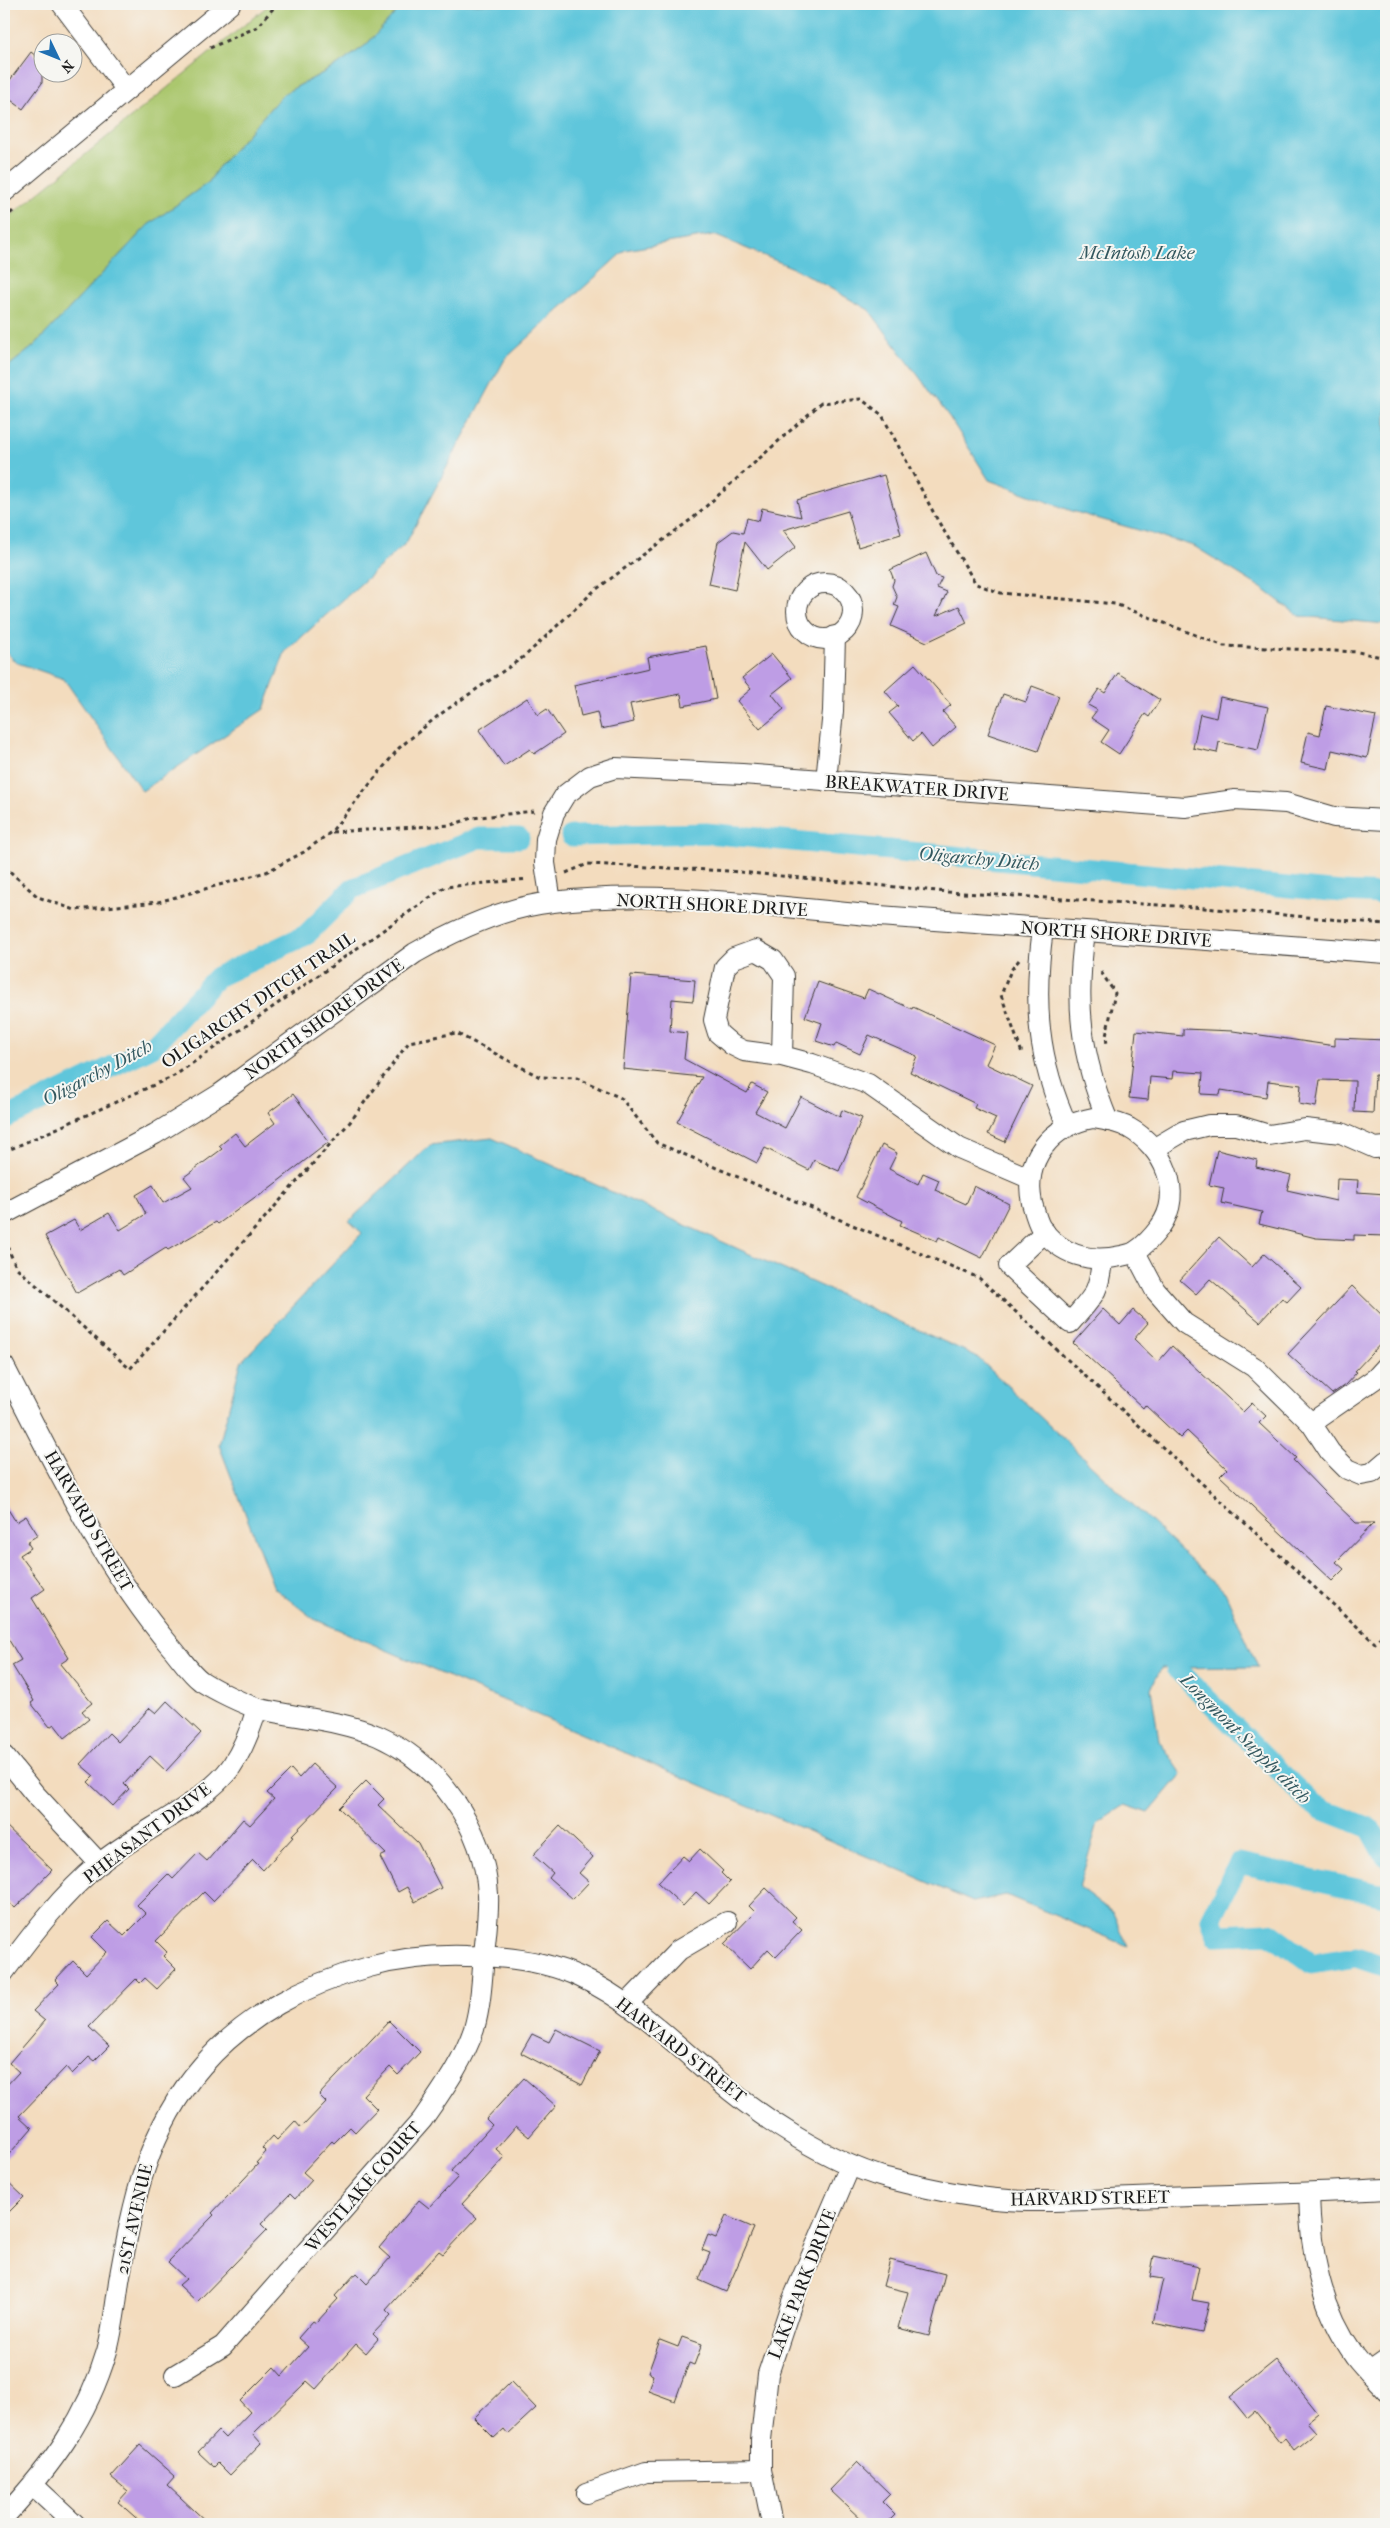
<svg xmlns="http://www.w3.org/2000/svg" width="1390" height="2528" font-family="'IM FELL French Canon',serif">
<rect width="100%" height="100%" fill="#f6f6f2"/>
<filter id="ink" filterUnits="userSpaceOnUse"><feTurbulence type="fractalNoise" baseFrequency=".02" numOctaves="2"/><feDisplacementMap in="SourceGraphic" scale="10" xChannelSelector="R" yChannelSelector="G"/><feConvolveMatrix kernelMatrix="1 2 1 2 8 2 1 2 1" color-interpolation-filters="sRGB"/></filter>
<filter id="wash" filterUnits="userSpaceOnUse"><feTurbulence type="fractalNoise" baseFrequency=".0096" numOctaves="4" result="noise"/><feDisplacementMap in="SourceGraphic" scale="20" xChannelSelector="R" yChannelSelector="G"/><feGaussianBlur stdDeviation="1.12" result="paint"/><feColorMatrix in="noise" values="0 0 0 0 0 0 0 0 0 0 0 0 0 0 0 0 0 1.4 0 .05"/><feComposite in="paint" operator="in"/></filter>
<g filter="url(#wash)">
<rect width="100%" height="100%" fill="#f3dcbe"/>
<path fill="#abc76e" stroke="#647245" d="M270,4h134l-38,41 -28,20 -55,29 -66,75 -8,13 -61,43 -114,121 -24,19 -6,10v-154z"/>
<g fill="#5fc6db" stroke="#3e717c">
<path d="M404,4h982v620l-87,-8 -36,-27 -69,-43 -122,-35 -83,-31 -39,-62 -81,-108 -73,-41 -82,-34 -89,15 -120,109 -99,184 -121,109 -21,57 -122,82 -78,-112 -49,-17 -11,-13v-274l6,-10 24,-19 114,-121 61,-43 8,-13 66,-75 55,-29 28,-20z"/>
<path d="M492,1138l484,218 249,236 33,75 -97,1 -10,21 8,51 23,34 -33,39 -24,-8 -27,18 -19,64 34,26 15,33 -122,-51 -33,7 -659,-283 -40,-31 -55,-143 22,-83 121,-129 -13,-12 81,-76z"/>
</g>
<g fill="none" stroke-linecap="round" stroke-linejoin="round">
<g stroke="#5fc6db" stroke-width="21">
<path d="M571,836l135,-3 636,59 44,2"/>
<path d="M4,1119l148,-72 65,-70 89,-42 46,-46 127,-51h40"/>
<path d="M1176,1668l138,138 56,22 16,29"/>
<path d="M1386,1892l-2,3 -145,-32 -28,56 6,16 53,-2 42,31 44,-7 30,10"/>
</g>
</g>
<g id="blocks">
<g fill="#be9de5">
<path d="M31,52l11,9v22l-19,26 -19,-14v-7z"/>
<path d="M884,475l17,59 -43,13 -10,-36 -65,19 13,17 -29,23 -22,-28 -10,48 -26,-6 9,-42 15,-11 10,2 4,-15 12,3 3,-13 39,9 -4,-17z"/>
<path d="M926,553l10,23 6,2 -5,10 10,4 -11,24 23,-10 8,17 -40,19 -36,-16 8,-19 -5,-2 3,-8 -5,-11 2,-6 -4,-10z"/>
<path d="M706,646l10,53 -33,7 -2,-12 -51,10 4,18 -33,7 -4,-17 -16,4 -7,-31 75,-17 -2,-11z"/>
<path d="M772,654l20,24 -20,16 12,15 -24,20 -23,-28 14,-12 -9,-11z"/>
<path d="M915,664l36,41 -8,7 13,15 -24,21 -11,-14 -8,7 -24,-28 9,-7 -13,-15z"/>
<path d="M1118,673l42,27 -11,17 -4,-3 -26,40 -18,-12 8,-12 -18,-12 6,-8 -9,-5 11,-16 6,4z"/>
<path d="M1032,686l27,10 -21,55 -50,-17 15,-40 23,8z"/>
<path d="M1220,697l48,10 -10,43 -39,-8 -2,11 -24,-5 7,-34 16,4z"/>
<path d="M527,698l11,17 9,-6 17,25 -30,20 -4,-5 -26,17 -25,-36z"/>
<path d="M1326,706l50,10 -9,42 -35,-8 -4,19 -27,-6 7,-31 12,3z"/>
<path d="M631,975l64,5 -2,21 -21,-2 -2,32 17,2 -3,26 63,34 5,-9 15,8 -12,20 30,16 16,-31 39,20 2,-7 20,8 -23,53 -25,-11 -5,10 -44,-22 -8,15 -80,-41 25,-45 -79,-8z"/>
<path d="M818,982l46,16 4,-9 44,20 1,-2 82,38 -9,19 46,22 -27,56 -17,-8 8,-16 -22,-10 2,-4 -66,-32 7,-16 -48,-21 -9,19 -24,-11 -2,4 -18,-6 6,-18 -17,-6z"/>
<path d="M1183,1029l50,2 102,15v-8l51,2v36l-11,-1 -2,38 -19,-1 1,-31 -35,-1 -4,27 -17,-3 2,-19 -33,-4 -2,16 -45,-7 -1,5 -19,-1 2,-21 -30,-2 -1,8 -22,-2 -2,23 -19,-2 7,-67 47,5z"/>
<path d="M293,1094l36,48 -70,54 -1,-1 -40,29 -2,-2 -48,28 -2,-2 -43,27 -4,-6 -42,24 -32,-57 29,-16 6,10 29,-17 11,17 26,-16 -10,-19 17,-10 10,18 29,-16 -8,-10 38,-28 -3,-3 16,-13 10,13 30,-23 -7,-10z"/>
<path d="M882,1145l15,8 -8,16 29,15 5,-11 16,7 -4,10 31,14 8,-18 35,18 -27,54 -43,-21 -2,4 -37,-16 2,-4 -46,-24z"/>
<path d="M1217,1150l40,10 -1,7 35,8 -4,15 49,11 1,-22 21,1 -1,12 29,2v42l-32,-1v5l-38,-2 -57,-14 3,-12 -41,-9 3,-15 -15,-3z"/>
<path d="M1219,1237l33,30 12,-13 37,33 -14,15 -5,-4 -22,24 -50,-43 -14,15 -16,-14z"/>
<path d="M1352,1286l34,33v19l-31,33 2,1 -12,13 -13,9 -44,-40z"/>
<path d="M1103,1309l17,16 13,-15 15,13 -14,16 24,23 14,-16 71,66 9,-9 14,13 -7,7 37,35 -3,2 32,33 31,30h18l-38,39 8,7 -12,12 -112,-105 7,-7 -40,-38 -7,7 -35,-33 -2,3 -70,-65z"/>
<path d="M4,1503l12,19 10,-6 12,19 -11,7 4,6 -11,7 25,34 -13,9 37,60 -9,6 32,39 -10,8 7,8 -24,19 -11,-14 -4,3 -19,-24 3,-2 -22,-36 9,-5 -17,-28z"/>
<path d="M167,1701l34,32 -35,38 -16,-15 -26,28 5,5 -16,17 -25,-24 6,-6 -14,-12 29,-31 9,9 32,-34 6,5z"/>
<path d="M312,1764l26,24 -47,48 2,1 -30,33 -10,-10 -40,41 -9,-9 -48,49 11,11 -4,4 13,13 -19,20 -12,-11 -5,5 -4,-4 -47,48 20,19 -15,15 -5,-4 -17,17 -6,-7 -47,49 13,12 -28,32v-72l15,-16 -10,-9 36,-42 -12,-10 26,-27 -4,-4 18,-19 13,13 21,-22 -15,-15 16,-16 16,15 22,-22 -9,-9 31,-31 5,5 25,-26 9,8 36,-42 7,6 24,-26 -7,-6 24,-24 8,9z"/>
<path d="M366,1781l18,18 -6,6 40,38 23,45 -26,14 -8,-15 -9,5 -18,-35 6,-3 -47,-46z"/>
<path d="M4,1824l48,46 -37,38 -11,-10z"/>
<path d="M560,1826l33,31 -14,16 10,9 -16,17 -24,-21 4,-5 -20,-18z"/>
<path d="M700,1849l23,22 -2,2 9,9 -21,22 -13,-12 -13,14 -25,-23 25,-27 6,5z"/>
<path d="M766,1888l30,29 -4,4 10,9 -26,27 -8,-8 -18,20 -26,-25 31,-32 -6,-6z"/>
<path d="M389,2021l31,31 -22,23 -8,-8 -27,28 14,14 -22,23 -5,-5 -16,16 -2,-2 -29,31 9,8 -17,19 -5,-5 -29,30 6,6 -70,72 -18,-17 7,-6 -18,-17 46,-47 -2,-2 46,-49 -2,-1 10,-11 -4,-4 11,-12 4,4 18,-19 6,7 25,-26 -7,-7z"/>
<path d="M556,2029l44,22 -18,34 -61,-32 11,-19 17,8z"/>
<path d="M524,2078l32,28 -27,31 -13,-11 -20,23 9,8 -43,47 15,14 -34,36 -4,-3 -53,59 5,5 -18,19 5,5 -12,14 -10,-9 -40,45 -9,-8 -54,53 8,9 -31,32 -12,-12 -4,4 -16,-15 20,-21 7,7 25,-26 -10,-11 34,-34 8,9 26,-29 -10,-9 15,-17 3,2 22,-24 -3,-3 21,-23 11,11 23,-26 -11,-10 40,-48 10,8 29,-31 -7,-6 41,-46 -6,-6z"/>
<path d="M4,2178l20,19 -20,20z"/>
<path d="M726,2216l28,12 -28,64 -27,-12 11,-27 -8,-3 6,-15 8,3z"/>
<path d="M1154,2256l45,10 -7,34 17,3 -7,30 -49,-10 10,-44 -13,-2z"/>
<path d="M890,2260l55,14 -16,62 -31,-8 10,-36 -25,-6z"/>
<path d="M682,2337l20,7 -8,21 -5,-2 -14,38 -27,-10 5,-16 -5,-2 12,-33 18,7z"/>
<path d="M1276,2360l42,53 -11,9 9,10 -22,18 -9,-12 -5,4 -25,-31 -8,7 -17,-21z"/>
<path d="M511,2382l25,26 -28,26 -4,-5 -10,9 -20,-20z"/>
<path d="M140,2445l35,31 -8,9 42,39h-66l-25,-22 10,-11 -17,-14z"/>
<path d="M857,2462l33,32 -8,8 13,13 -9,9h-20l-36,-34z"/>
</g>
</g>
</g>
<g filter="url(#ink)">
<use href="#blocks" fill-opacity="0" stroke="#3c3934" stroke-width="1"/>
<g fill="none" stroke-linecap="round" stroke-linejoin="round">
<g stroke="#3c3934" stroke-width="22">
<g id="minor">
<path d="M62,4l64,85"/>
<path d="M4,192l226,-188"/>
<circle cx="825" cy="611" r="28"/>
<path d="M826,781l7,-70 2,-75"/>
<path d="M551,902l-6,-39 1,-24 8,-26 11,-18 25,-19 25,-8 127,6 443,33 50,-7 51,3 48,14 52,3"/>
<path d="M1043,929c-10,72 -6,131 25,198"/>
<path d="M1085,932c-10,71 -5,122 23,189"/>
<path d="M782,1056l2,-80 -11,-16 -17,-10 -22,8 -9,9 -11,53 4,13 14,12 12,6 38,5 30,8 56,20 91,64 70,30"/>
<path d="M1093,1118c11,2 26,4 36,10 34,19 56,64 31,99 -6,8 -16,19 -24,24 -4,3 -10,4 -15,5 -31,7 -60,-1 -80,-28 -4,-6 -7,-18 -9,-25 -9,-43 18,-77 61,-85z"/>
<path d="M1155,1148l29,-17 25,-6h27l33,10 36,-6 36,4 34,15 11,-1"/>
<path d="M4,1214l151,-80 65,-40 195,-141c42,-24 90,-46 138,-51 103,-13 222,5 326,14 169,13 338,25 507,37"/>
<path d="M1045,1232l-36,34 61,57c23,-27 29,-28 32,-64"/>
<path d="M1135,1252l20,38 29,33 70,44 57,56 19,29 17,17 14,6 11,-2 14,-12"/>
<path d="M4,1366c50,97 97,198 167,281 9,10 19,26 30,34 14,9 44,24 59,28 39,9 81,11 118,27 60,27 106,91 110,158 1,19 -2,40 -4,60 -2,25 -3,50 -10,75 -11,33 -33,63 -52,91l-199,226 -48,29"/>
<path d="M1311,1423l65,-45 10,-11"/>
<path d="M4,1756l30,37 66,71"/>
<path d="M4,1972c29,-39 58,-77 95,-108 38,-32 104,-59 132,-97 12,-18 20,-38 26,-59"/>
<path d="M627,2004l52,-54 48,-28"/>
<path d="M1309,2193c1,58 11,114 46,163 9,12 21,23 31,34"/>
<path d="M1369,2372l17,-12"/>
<path d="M33,2485l42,39"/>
<path d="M587,2493l59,-21 115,-2"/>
<path d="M4,2517c47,-51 83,-98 103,-166 6,-22 9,-47 12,-70 14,-79 28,-152 83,-215 43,-50 104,-82 167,-99 32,-9 64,-12 98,-11 38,0 78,5 113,21 52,24 93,65 136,102 47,40 111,82 170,99 46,12 94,22 141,23 45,1 90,-3 135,-4 75,-2 150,-4 224,-8"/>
<path d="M772,2524l-11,-54v-30l7,-66 25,-75 57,-133"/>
</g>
</g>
<g stroke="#3c3934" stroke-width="3" stroke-dasharray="4 4" stroke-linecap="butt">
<path d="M210,48l47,-21 20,-23"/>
<path d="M4,219l9,-8"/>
<path d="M332,832l119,-7 21,-7 62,-7"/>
<path d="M4,866l34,31 37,13 83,-8 108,-30 38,-20 27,-20 68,-84 40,-33 86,-59 69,-65 99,-73 128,-115 40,-4 21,16 56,106 38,63 25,9 114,11 109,42 134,6 28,6"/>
<path d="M566,873l22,-9 141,7 219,21 245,15 193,17"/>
<path d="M1019,960l-8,10 -10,25 21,58"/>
<path d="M1101,972l14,21 -9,43 1,9"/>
<path d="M4,1152l170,-76 271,-189 83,-8"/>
<path d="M4,1239l12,28 114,102 220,-247 59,-80 47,-9 84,44 37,1 44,20 36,45 322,135 396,365 11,-12"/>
</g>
<use href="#minor" stroke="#fff" stroke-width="20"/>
</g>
</g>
<g text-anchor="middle" stroke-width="4" stroke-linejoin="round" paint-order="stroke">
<g font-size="18" fill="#1c1c1c" stroke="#f6f6f2">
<text transform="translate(917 788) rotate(4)" y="6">BREAKWATER DRIVE</text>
<text transform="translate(712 905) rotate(3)" y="6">NORTH SHORE DRIVE</text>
<text transform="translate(1116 934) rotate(4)" y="6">NORTH SHORE DRIVE</text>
<text transform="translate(258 1000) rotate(-34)" y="6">OLIGARCHY DITCH TRAIL</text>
<text transform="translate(324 1019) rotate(-36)" y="6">NORTH SHORE DRIVE</text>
<text transform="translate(89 1521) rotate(60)" y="6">HARVARD STREET</text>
<text transform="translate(147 1833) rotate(-37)" y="6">PHEASANT DRIVE</text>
<text transform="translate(681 2050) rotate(38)" y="6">HARVARD STREET</text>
<text transform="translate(363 2187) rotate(-49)" y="6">WESTLAKE COURT</text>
<text transform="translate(1090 2198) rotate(-1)" y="6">HARVARD STREET</text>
<text transform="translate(134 2219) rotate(-77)" y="6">21ST AVENUE</text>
<text transform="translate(802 2284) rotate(-69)" y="6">LAKE PARK DRIVE</text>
</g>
<g font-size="19" font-style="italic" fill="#33585f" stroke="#f6f6f2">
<text x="1137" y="259">McIntosh Lake</text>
<text transform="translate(979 858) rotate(5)" y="7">Oligarchy Ditch</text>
<text transform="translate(97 1072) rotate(-28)" y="7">Oligarchy Ditch</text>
<text transform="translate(1246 1738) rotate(45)" y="7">Longmont Supply ditch</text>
</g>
</g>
<rect width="1390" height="2528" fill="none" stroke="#f6f6f2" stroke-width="20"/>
<g transform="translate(58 58) rotate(133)"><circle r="24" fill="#f6f6f2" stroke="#9f9f9c"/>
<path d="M0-4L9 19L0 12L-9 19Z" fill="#1f6fb2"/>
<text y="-8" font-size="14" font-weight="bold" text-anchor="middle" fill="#1c1c1c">N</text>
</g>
</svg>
